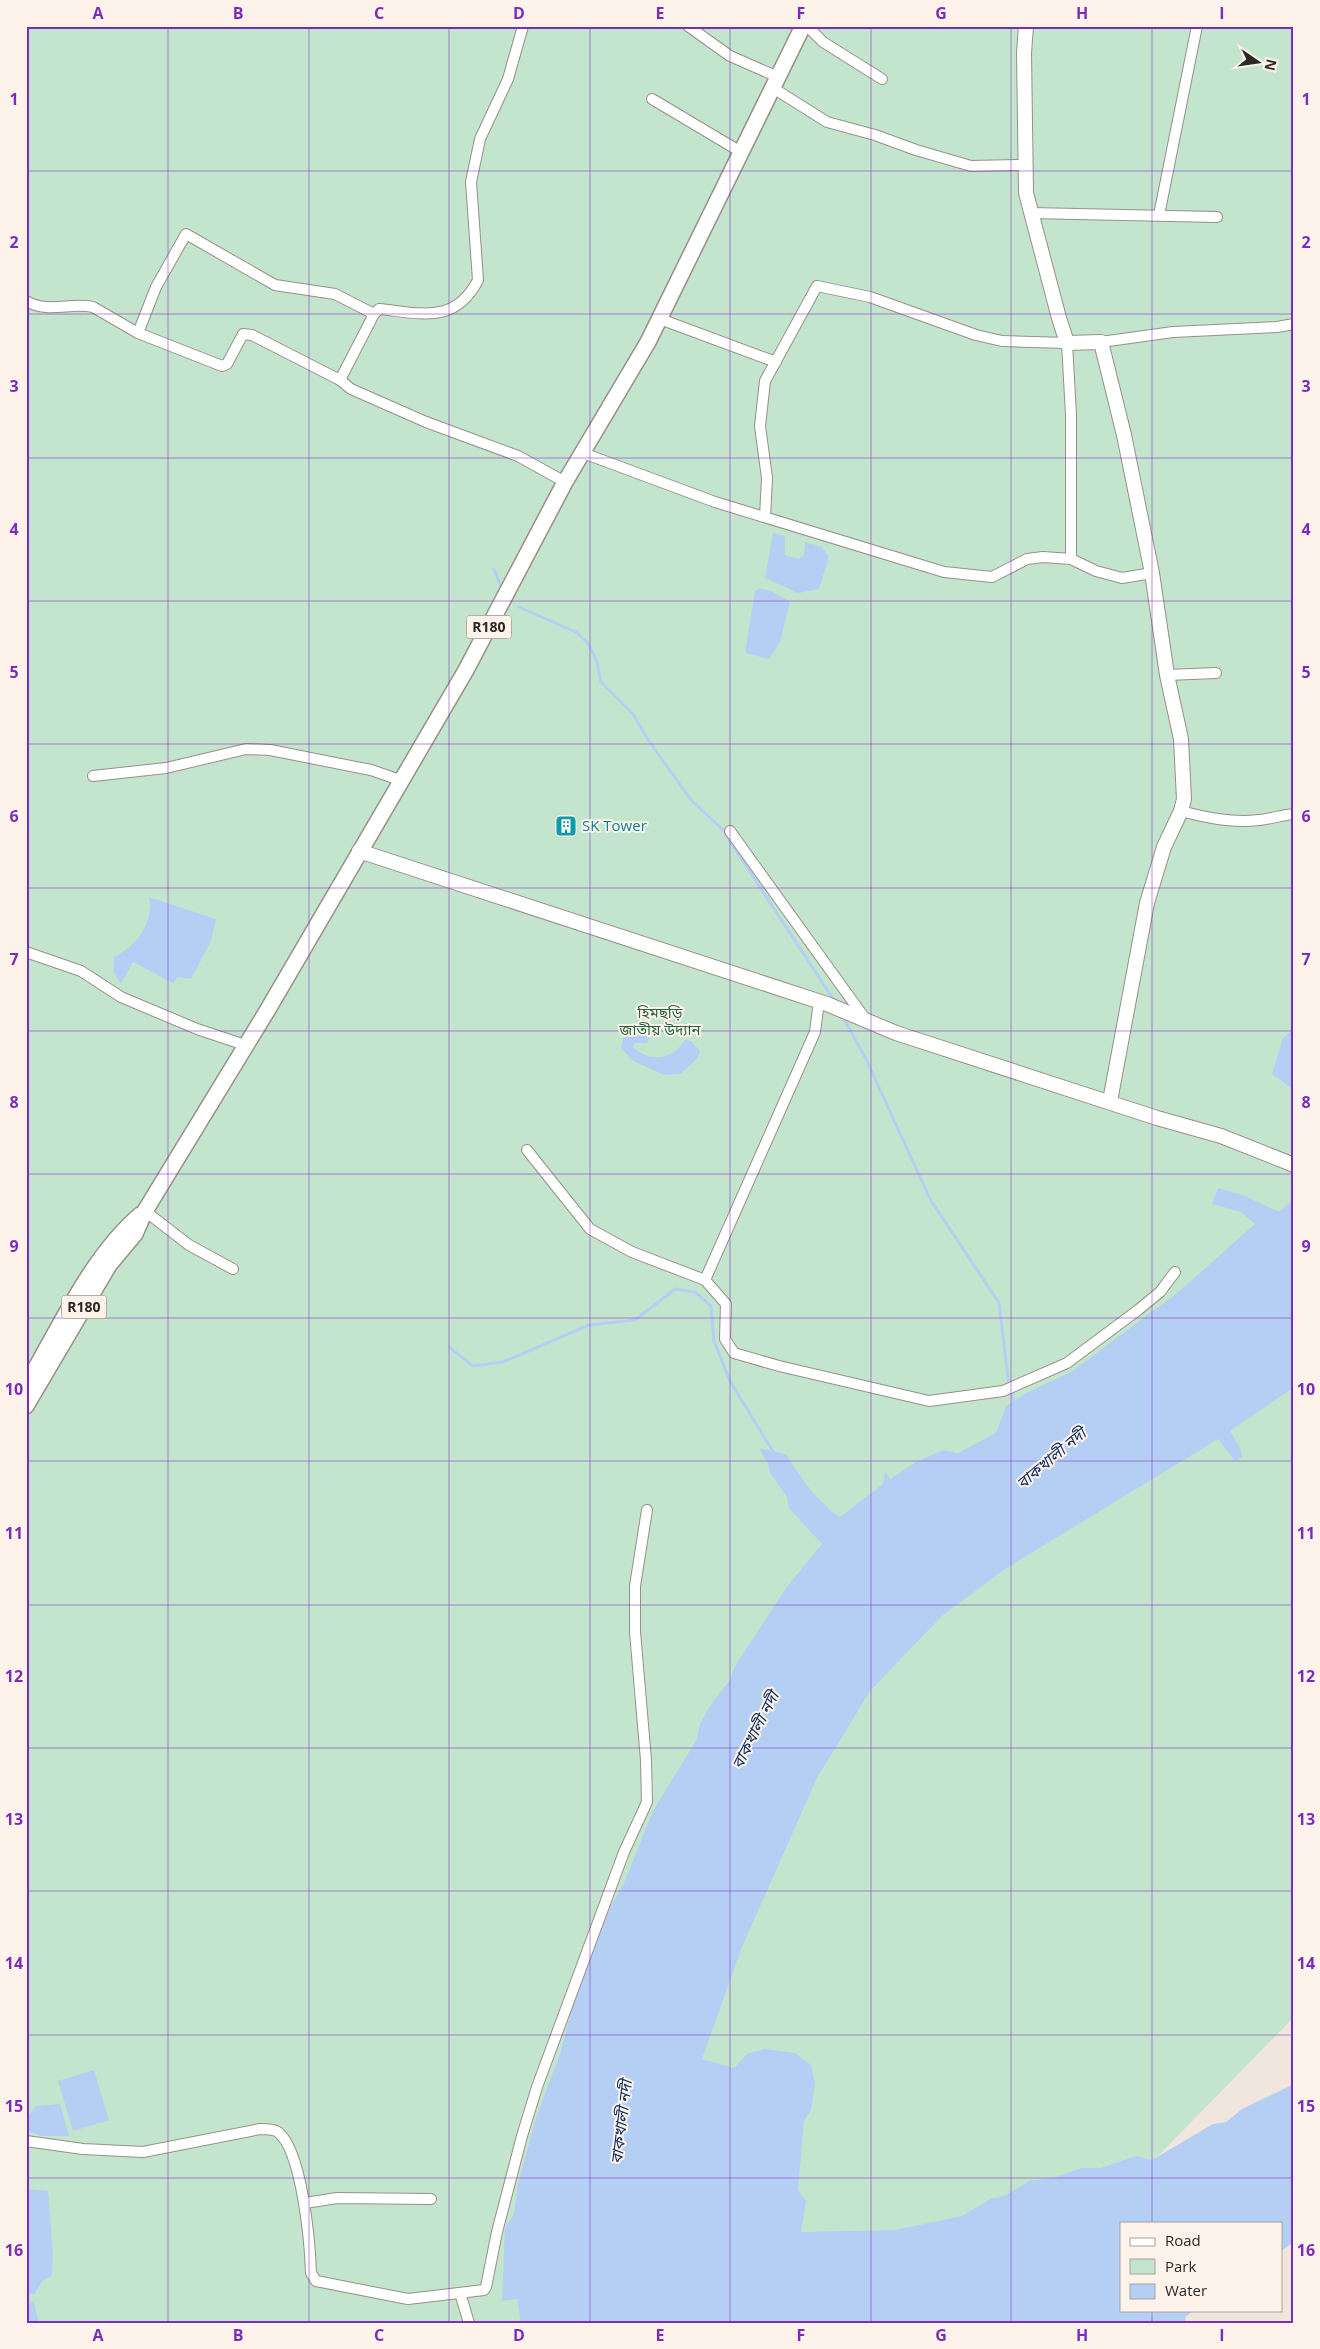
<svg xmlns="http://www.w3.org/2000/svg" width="1320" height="2349" font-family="'Open Sans','Noto Sans Bengali',sans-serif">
<rect width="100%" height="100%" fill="#f1e6de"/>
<path fill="#c3e5cd" d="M26,26h1268v1991l-176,180 -310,126h-782z"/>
<g fill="#b5cff4">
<path d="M773,533l12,3v19l14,4 5,-4 1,-13 17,5 7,10 -10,32 -21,4 -33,-15z"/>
<path d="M759,588l14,4 17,10 -10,40 -11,17 -24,-6 10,-62z"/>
<path d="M149,897l67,22 -5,22 -20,38 -13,-2 -5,6 -40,-21 -12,22 -7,-11v-16c20,-10 34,-26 36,-49 1,-4 -1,-7 -1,-11z"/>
<path d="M635,1023l5,1 11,11 -4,8h-12l-2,4c17,16 40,13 52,-7l6,1 9,10 -3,8 -17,15 -16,1 -31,-14 -12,-13c2,-12 4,-19 14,-25z"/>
<path d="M1294,1029v61l-22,-16 11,-36z"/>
<path d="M1218,1188l27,8 34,16 15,-13v188l-64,44 10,17 2,9 -7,4 -17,-22 -213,130 -63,47 -72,75 -53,87 -75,169 -40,112 32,9 13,-14 17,-5 31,4 16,12 4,18 -4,27 -7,11 -6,69 8,11 -5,31 94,-2 67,-14 29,-17 15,-4 23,-14 27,-4 26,-9h19l35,-12 16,4 61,-36 13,-2 16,-13 52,-25v158l-13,9v-28h-160v87h73l-9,7 1,6h-665l-4,-24 -15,2 3,-73 9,-14 4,-30 18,-66 25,-67 15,-59 34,-84 14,-25 29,-72 44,-72 3,-15 11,-20 19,-24 5,-14 51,-78 36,-44 -33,-36 -3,-13 -16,-22 -2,-9 -9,-16 27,6c15,24 30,47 54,63l43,-33 2,-12 5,7 26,-17 27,-12 15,3 38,-20 10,-27 22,-14 43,-20 105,-78 79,-70 -14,-12 -29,-8z"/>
<path d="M94,2070l15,50 -36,11 -15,-50z"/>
<path d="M60,2104l9,32h-27l-14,-5v-15l8,-10z"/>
<path d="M26,2189l22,2 5,62 -1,23 -9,4 -9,15 -8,-2z"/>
<path d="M30,2301l4,1 5,21h-13z"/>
</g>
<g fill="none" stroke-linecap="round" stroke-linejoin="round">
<g stroke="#b5cff4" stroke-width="3">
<path d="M494,569l8,20"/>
<path d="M519,607l57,25 12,11 9,19 4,20 32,32 16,27 42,59 31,29 113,173"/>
<path d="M843,1017l23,42 64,140 69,104 9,75 6,25"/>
<path d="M449,1347l24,19 30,-4 86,-37 46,-5 40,-31 20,3 16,14 3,35 16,40 45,74"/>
</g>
<g stroke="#998f88" stroke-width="12">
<g id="street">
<path d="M688,26l42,30 48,21"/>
<path d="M807,26l16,16 59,37"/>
<path d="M773,88l54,34 48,13 41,15 55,16 53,-1"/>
<path d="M652,99l89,53"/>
<path d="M1030,213l187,4"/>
<path d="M1159,215l38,-189"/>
<path d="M26,301c23,13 44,1 67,6l45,26 84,33 5,-2 16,-30 9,1 88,45 11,9 75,33 92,34 47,26"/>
<path d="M660,319l116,43"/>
<path d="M138,333l18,-46 30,-53 89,51 60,9 39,20"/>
<path d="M1101,342l72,-10 104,-5 17,-3"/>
<path d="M340,380l34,-66 5,-5c41,4 76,16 99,-29l-7,-98 9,-43 28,-60 15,-53"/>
<path d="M583,453l132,49 229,70 48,5 35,-18 16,-2 28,2 25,12 26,7 30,-5"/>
<path d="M765,517l2,-39 -7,-52 5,-45 52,-95 53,11 106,38 26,6 65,2 4,72v144"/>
<path d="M1167,675l49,-2"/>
<path d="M93,776l73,-8 80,-19 24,1 101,20 29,10"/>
<path d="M1181,811c26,7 51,12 78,9 12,-1 23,-5 35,-6"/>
<path d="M730,831l136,189"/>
<path d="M26,952l55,19 40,26 76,32 48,16"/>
<path d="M527,1150l63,79 42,23 73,28 21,24 -1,35 9,14 45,13 150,35 74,-10 64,-28 71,-53 22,-18 15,-20"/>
<path d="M145,1211l44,34 44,24"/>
<path d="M705,1280l110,-248 4,-31"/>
<path d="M26,2141l57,8 60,3 117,-23c5,0 14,0 18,3 24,19 32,110 33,141l5,8 92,18 76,-9 2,-3 11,-55 25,-96 15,-49 87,-235 23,-50 -1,-42 -11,-128v-46l12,-76"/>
<path d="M305,2203l32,-5 94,1"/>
<path d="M460,2293l9,30"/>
</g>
</g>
<g stroke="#998f88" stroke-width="16">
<g id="secondary">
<path d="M1026,26l-2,27 2,140 33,125 8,25 34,-1 23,93 28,138 15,102 14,64 3,60 -3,12 -17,36 -17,56 -37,198"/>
<path d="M359,851l468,153 69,29 261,85 64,18 73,29"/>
</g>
</g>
<g stroke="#998f88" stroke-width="18">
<g id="primary">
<path d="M26,1385c33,-56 65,-128 114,-170"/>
<path d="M26,1406l83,-141 26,-31 10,-23 122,-200 199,-341 99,-188 83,-140 155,-316"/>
</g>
</g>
<use href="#street" stroke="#fff" stroke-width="10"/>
<use href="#secondary" stroke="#fff" stroke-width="14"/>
<use href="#primary" stroke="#fff" stroke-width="15"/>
</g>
<path fill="none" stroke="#7b2cbf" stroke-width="1" stroke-opacity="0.55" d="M168,26v2297M309,26v2297M449,26v2297M590,26v2297M730,26v2297M871,26v2297M1011,26v2297M1152,26v2197M26,171h1268M26,314h1268M26,458h1268M26,601h1268M26,744h1268M26,888h1268M26,1031h1268M26,1174h1268M26,1318h1268M26,1461h1268M26,1605h1268M26,1748h1268M26,1891h1268M26,2035h1268M26,2178h1268M1152,2310v13"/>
<defs>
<g id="building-square" transform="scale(1.125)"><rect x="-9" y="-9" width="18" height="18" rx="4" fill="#0f9aa8" stroke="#fef3eb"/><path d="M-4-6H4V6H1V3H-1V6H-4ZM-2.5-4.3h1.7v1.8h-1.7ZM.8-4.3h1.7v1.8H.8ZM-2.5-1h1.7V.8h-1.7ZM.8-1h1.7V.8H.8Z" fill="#fff"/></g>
</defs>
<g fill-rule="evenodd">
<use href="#building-square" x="566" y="826"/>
</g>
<g text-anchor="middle" stroke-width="4" stroke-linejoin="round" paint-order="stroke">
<g fill="#fef3eb" stroke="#6b6560" stroke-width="1">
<rect x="466.5" y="615.5" width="45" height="23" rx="4"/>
<rect x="61.5" y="1295.5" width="45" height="23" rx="4"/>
</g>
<g font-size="14" font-weight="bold" fill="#2c2825">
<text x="489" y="632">R180</text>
<text x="84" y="1312">R180</text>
</g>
<g font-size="15" fill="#0d838f" stroke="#fef3eb" text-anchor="start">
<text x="582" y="831">SK Tower</text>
</g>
<g font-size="15" fill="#256540" stroke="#fef3eb">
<text x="660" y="1018">হিমছড়ি<tspan x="660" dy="17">জাতীয় উদ্যান</tspan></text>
</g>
<g font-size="16" font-style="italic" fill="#123261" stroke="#fef3eb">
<text transform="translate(1051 1458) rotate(-40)" y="6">বাকখালী নদী</text>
<text transform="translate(755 1730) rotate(-63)" y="6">বাকখালী নদী</text>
<text transform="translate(621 2122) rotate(-83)" y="6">বাকখালী নদী</text>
</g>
</g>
<rect width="1320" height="2349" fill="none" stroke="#fef3eb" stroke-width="55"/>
<rect x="1120" y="2222" width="162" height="90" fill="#fef3eb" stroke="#aaa29c"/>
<rect x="1130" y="2238" width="25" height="8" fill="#ffffff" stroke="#aaa29c"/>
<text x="1165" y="2246" font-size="15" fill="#2c2825">Road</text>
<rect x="1130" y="2259" width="25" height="15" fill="#c3e5cd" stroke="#aaa29c"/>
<text x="1165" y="2272" font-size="15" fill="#2c2825">Park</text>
<rect x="1130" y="2284" width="25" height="15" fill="#b5cff4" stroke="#aaa29c"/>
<text x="1165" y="2296" font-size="15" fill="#2c2825">Water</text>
<g transform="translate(1258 62) rotate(103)" stroke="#fef3eb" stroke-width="4" paint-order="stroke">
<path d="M0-4L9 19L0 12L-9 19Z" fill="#2c2825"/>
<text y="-8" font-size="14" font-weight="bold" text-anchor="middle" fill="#2c2825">N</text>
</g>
<rect x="28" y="28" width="1264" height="2294" fill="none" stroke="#7b2cbf" stroke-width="2"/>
<g font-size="16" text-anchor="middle" font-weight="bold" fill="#7b2cbf">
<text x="98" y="19">A</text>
<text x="238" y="19">B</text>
<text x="379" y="19">C</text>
<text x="519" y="19">D</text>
<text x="660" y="19">E</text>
<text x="801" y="19">F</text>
<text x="941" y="19">G</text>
<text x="1082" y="19">H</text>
<text x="1222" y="19">I</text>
<text x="14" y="105">1</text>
<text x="1306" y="105">1</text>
<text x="14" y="248">2</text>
<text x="1306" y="248">2</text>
<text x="14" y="392">3</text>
<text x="1306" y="392">3</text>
<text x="14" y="535">4</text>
<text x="1306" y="535">4</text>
<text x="14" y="678">5</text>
<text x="1306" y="678">5</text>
<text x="14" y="822">6</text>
<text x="1306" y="822">6</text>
<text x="14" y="965">7</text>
<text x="1306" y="965">7</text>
<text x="14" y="1108">8</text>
<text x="1306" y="1108">8</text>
<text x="14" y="1252">9</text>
<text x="1306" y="1252">9</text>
<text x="14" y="1395">10</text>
<text x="1306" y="1395">10</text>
<text x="14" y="1539">11</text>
<text x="1306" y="1539">11</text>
<text x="14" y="1682">12</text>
<text x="1306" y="1682">12</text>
<text x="14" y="1825">13</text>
<text x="1306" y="1825">13</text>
<text x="14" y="1969">14</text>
<text x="1306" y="1969">14</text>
<text x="14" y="2112">15</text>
<text x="1306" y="2112">15</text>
<text x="14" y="2256">16</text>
<text x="1306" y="2256">16</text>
<text x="98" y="2341">A</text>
<text x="238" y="2341">B</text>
<text x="379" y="2341">C</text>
<text x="519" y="2341">D</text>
<text x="660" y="2341">E</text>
<text x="801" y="2341">F</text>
<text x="941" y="2341">G</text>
<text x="1082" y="2341">H</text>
<text x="1222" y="2341">I</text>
</g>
</svg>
